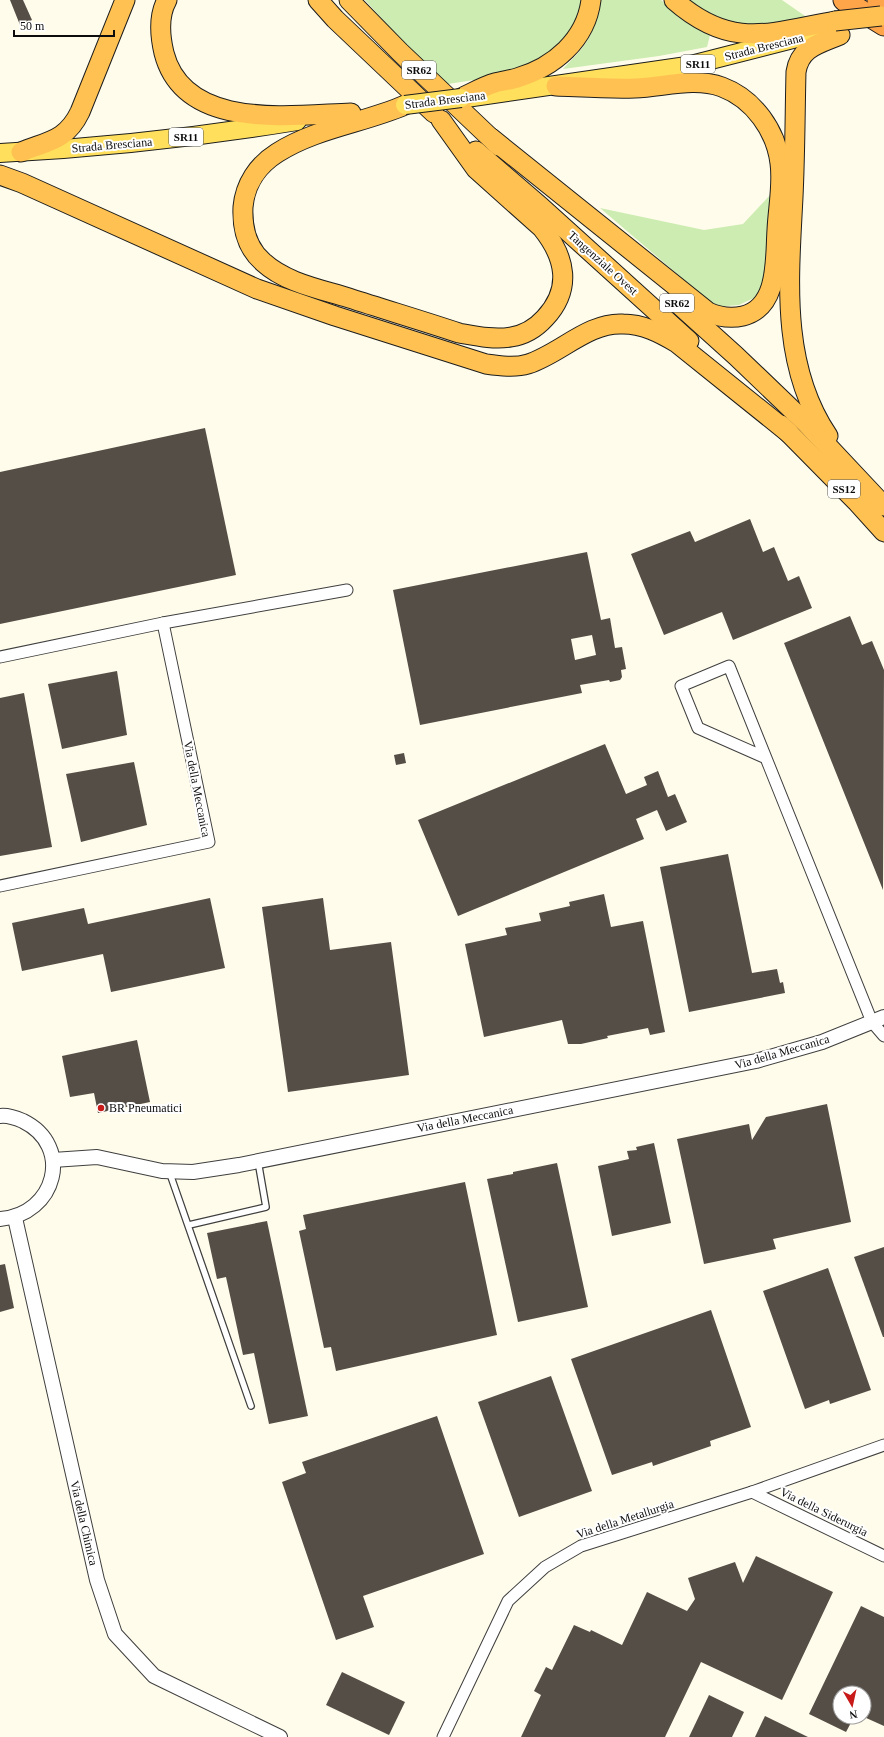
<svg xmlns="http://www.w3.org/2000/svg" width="884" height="1737" font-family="Georgia,serif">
<rect width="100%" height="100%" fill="#fffceb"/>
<g fill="#cdecb1">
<path d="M365,0h221l-20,45 -54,29 -70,11z"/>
<path d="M599,0h62l49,35 -3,12 -48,9 -96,13c25,-26 31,-32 36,-69z"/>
<path d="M680,0h102l26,18 -72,10z"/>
<path d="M771,194l-3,81 -10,21 -19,9 -23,2 -116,-99 104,22 39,-6z"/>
</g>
<g fill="#554e47" fill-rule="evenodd">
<path d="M10,0h13l9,20 -12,5z"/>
<path d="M205,428l31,147 -236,49v-152z"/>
<path d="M750,519l13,33 11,-5 14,34 11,-5 13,32 -79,32 -11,-28 -58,23 -33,-81 59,-23 5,11z"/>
<path d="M587,552l14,68 9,-2 5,30 7,-1 4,22 -5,1 1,7 -2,3 -10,2 -1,-2 -29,5 2,8 -162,32 -27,-135zM592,635l4,20 -21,5 -4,-21z"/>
<path d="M850,616l12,29 10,-4 12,29 -1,220 -99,-247z"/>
<path d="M117,671l10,64 -65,14 -14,-65z"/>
<path d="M24,693l28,154 -52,9v-158z"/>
<path d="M605,744l21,50 21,-9 -3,-8 14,-6 10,26 7,-3 12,28 -21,9 -9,-21 -21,9 8,20 -186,77 -40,-96z"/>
<path d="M404,753l2,10 -10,2 -2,-10z"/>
<path d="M134,762l13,63 -66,17 -15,-68z"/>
<path d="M728,854l24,119 25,-4 3,14 3,-1 2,11 -96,19 -29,-145z"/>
<path d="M604,894l7,33 32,-6 22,111 -15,3 -2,-7 -41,8 1,2 -27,6h-13l-6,-24 -78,17 -19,-93 42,-9 -2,-7 36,-7 -2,-8 31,-7 -1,-4z"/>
<path d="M210,898l15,70 -114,24 -8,-38 -81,17 -10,-48 72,-15 4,16z"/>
<path d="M323,898l7,52 61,-8 18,133 -121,17 -26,-185z"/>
<path d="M137,1040l13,62 -52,11 -4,-20 -24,4 -8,-41z"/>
<path d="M827,1104l24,118 -78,17 3,10 -72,15 -27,-125 72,-15 3,16 14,-23z"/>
<path d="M654,1143l17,80 -59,13 -14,-70 31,-7 -2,-8 10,-1 -1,-3z"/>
<path d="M557,1163l31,144 -70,15 -31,-143 26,-5v-2z"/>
<path d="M465,1182l32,153 -161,36 -5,-24 -7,1 -25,-117 7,-2 -3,-14z"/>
<path d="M267,1221l41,195 -39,8 -15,-71 -11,2 -17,-78 -9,2 -10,-46z"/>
<path d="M884,1247v90h-1l-29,-80z"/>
<path d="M5,1264l9,44 -14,4v-47z"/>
<path d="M828,1268l43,122 -41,14 -1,-4 -24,9 -42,-118z"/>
<path d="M711,1310l40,117 -41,14 1,5 -58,20 -1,-4 -40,13 -41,-116z"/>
<path d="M551,1376l41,115 -73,26 -41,-115z"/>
<path d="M437,1416l47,138 -121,42 11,31 -38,13 -54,-158 24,-9 -4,-11z"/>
<path d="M756,1556l77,36 -51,108 -81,-38 -36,75h-144l20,-42 -7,-4 12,-24 6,3 22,-45 16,7 1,-2 31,15 25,-53 40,19 8,-12 -7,-21 47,-16 8,21z"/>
<path d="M861,1606l23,11v109l-20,-9v-24h-24v24h14l-8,15 -37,-18z"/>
<path d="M342,1672l63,30 -16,33 -63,-30z"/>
<path d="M709,1695l35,17 -12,25h-43z"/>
<path d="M765,1716l43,21h-53z"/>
</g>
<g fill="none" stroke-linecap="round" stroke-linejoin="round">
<g stroke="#3f3f3f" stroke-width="8">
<g id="service">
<path d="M169,1171l82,235"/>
<path d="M189,1225l77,-18 -8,-46"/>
</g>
</g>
<g stroke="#3f3f3f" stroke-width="13">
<g id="minor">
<path d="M0,657l163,-34 184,-33"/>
<path d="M766,758l-68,-30 -17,-42 48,-20 143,356 12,14"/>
<path d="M0,886l209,-44 -46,-219"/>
<path d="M752,1492l132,64"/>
<path d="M443,1737l65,-136 37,-34 36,-21 171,-54 132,-47"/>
</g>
</g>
<g stroke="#3f3f3f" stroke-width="16">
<g id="tertiary">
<path d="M0,1116c8,-1 16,2 23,5 51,25 33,94 -23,98"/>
<path d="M53,1160l44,-3 65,14 31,1 46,-7 517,-104 66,-19 62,-25"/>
<path d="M15,1218l82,362 18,54 39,42 126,61"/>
</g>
</g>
<g stroke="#1d1d1d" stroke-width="20">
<g id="primary">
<path d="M466,98l221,-32 141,-36"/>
<path d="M0,153c100,-5 199,-16 297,-32"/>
</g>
</g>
<g stroke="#1d1d1d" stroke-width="21">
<g id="trunk">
<path d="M167,0c-9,16 -7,36 -3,53 20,78 126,62 187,60"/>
<path d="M318,0l17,19 99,94"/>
<path d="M349,0l51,52 99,94"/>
<path d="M674,0c57,50 95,33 161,21"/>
<path d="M461,98c11,-5 23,-12 34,-15 7,-2 15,-3 22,-5 37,-11 69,-38 74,-78"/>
<path d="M405,105c-41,18 -89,23 -128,48 -19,12 -32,31 -34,54 -1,21 4,41 20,55 23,21 57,27 86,36 37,12 74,23 110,35 17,3 35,7 52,4 13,-2 25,-9 34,-19 27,-29 21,-60 -3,-90l-66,-59 -35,-49"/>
<path d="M491,138l217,174c11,5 22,7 35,4 36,-9 32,-57 34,-86 1,-22 6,-45 3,-67 -4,-32 -26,-64 -58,-76 -28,-10 -58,0 -87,1 -26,1 -53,-1 -79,-2"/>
<path d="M476,151l65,56 148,134"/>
<path d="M21,152c27,-11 45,-11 59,-40l45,-112"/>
<path d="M0,175l22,8 235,106 78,27 151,48c14,2 29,4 42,0 32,-10 60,-42 95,-40 20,0 37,9 54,19l112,90"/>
<path d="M675,301l61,55 71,68 77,82"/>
<path d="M781,425l75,76 28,31"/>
<path d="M828,436c-48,-71 -39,-158 -35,-239 2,-42 2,-83 3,-125 4,-25 23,-28 44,-37"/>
</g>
</g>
<g stroke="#1d1d1d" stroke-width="23">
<g id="motorway">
<path d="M844,0l40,25"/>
<path d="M878,0l6,4"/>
</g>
</g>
<use href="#service" stroke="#fff" stroke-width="5.5"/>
<use href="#minor" stroke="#fff" stroke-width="11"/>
<use href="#tertiary" stroke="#fff" stroke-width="14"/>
<use href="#primary" stroke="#ffdf5b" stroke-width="18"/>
<use href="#trunk" stroke="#ffc252" stroke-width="19"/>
<use href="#motorway" stroke="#ffa549" stroke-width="21"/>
<g stroke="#1d1d1d" stroke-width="20" stroke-linecap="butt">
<path id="primary-bridge" d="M405,105l56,-7"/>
</g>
<g stroke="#1d1d1d" stroke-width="21" stroke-linecap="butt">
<path id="trunk-bridge" d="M835,21l46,-5"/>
</g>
<use href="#primary-bridge" stroke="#ffdf5b" stroke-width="18"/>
<use href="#trunk-bridge" stroke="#ffc252" stroke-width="19"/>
</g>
<circle fill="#c71a19" stroke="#fff" stroke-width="1.5" cx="101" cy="1108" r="4"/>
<g text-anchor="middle" stroke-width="4" stroke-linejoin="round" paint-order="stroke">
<g fill="#fff" stroke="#555" stroke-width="1">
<rect x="681" y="55" width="34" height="18" rx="3"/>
<rect x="402" y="61" width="34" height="18" rx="3"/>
<rect x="169" y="128" width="34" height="18" rx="3"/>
<rect x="660" y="294" width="34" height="18" rx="3"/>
<rect x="828" y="480" width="32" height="18" rx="3"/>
</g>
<g font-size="11" font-weight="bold" fill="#0c0c0c">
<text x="698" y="68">SR11</text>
<text x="419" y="74">SR62</text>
<text x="186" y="141">SR11</text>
<text x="677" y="307">SR62</text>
<text x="844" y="493">SS12</text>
</g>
<g font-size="12" fill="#0c0c0c" stroke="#fff">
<text transform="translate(764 47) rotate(-14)" y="4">Strada Bresciana</text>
<text transform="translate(445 100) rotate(-7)" y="4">Strada Bresciana</text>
<text transform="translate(112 145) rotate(-5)" y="4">Strada Bresciana</text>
<text transform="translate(603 263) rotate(42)" y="4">Tangenziale Ovest</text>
<text transform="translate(197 789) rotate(79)" y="4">Via della Meccanica</text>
<text transform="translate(782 1052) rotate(-16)" y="4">Via della Meccanica</text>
<text transform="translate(465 1119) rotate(-11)" y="4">Via della Meccanica</text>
<text transform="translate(824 1512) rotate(26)" y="4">Via della Siderurgia</text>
<text transform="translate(625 1519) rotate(-18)" y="4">Via della Metallurgia</text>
<text transform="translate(84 1523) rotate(77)" y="4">Via della Chimica</text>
</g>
<g font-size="12" fill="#0c0c0c" stroke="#fff" text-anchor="start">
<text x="109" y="1112">BR Pneumatici</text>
</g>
</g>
<g transform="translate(852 1705) rotate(171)"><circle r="19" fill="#ffffff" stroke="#9e9e9e"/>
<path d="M0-3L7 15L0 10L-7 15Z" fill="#c71a19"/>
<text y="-6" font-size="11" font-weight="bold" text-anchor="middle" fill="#0c0c0c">N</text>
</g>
<path d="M14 30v6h100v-6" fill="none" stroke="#0c0c0c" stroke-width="2"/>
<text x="20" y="30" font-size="12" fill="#0c0c0c" stroke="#ffffff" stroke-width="3" paint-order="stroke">50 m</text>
</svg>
